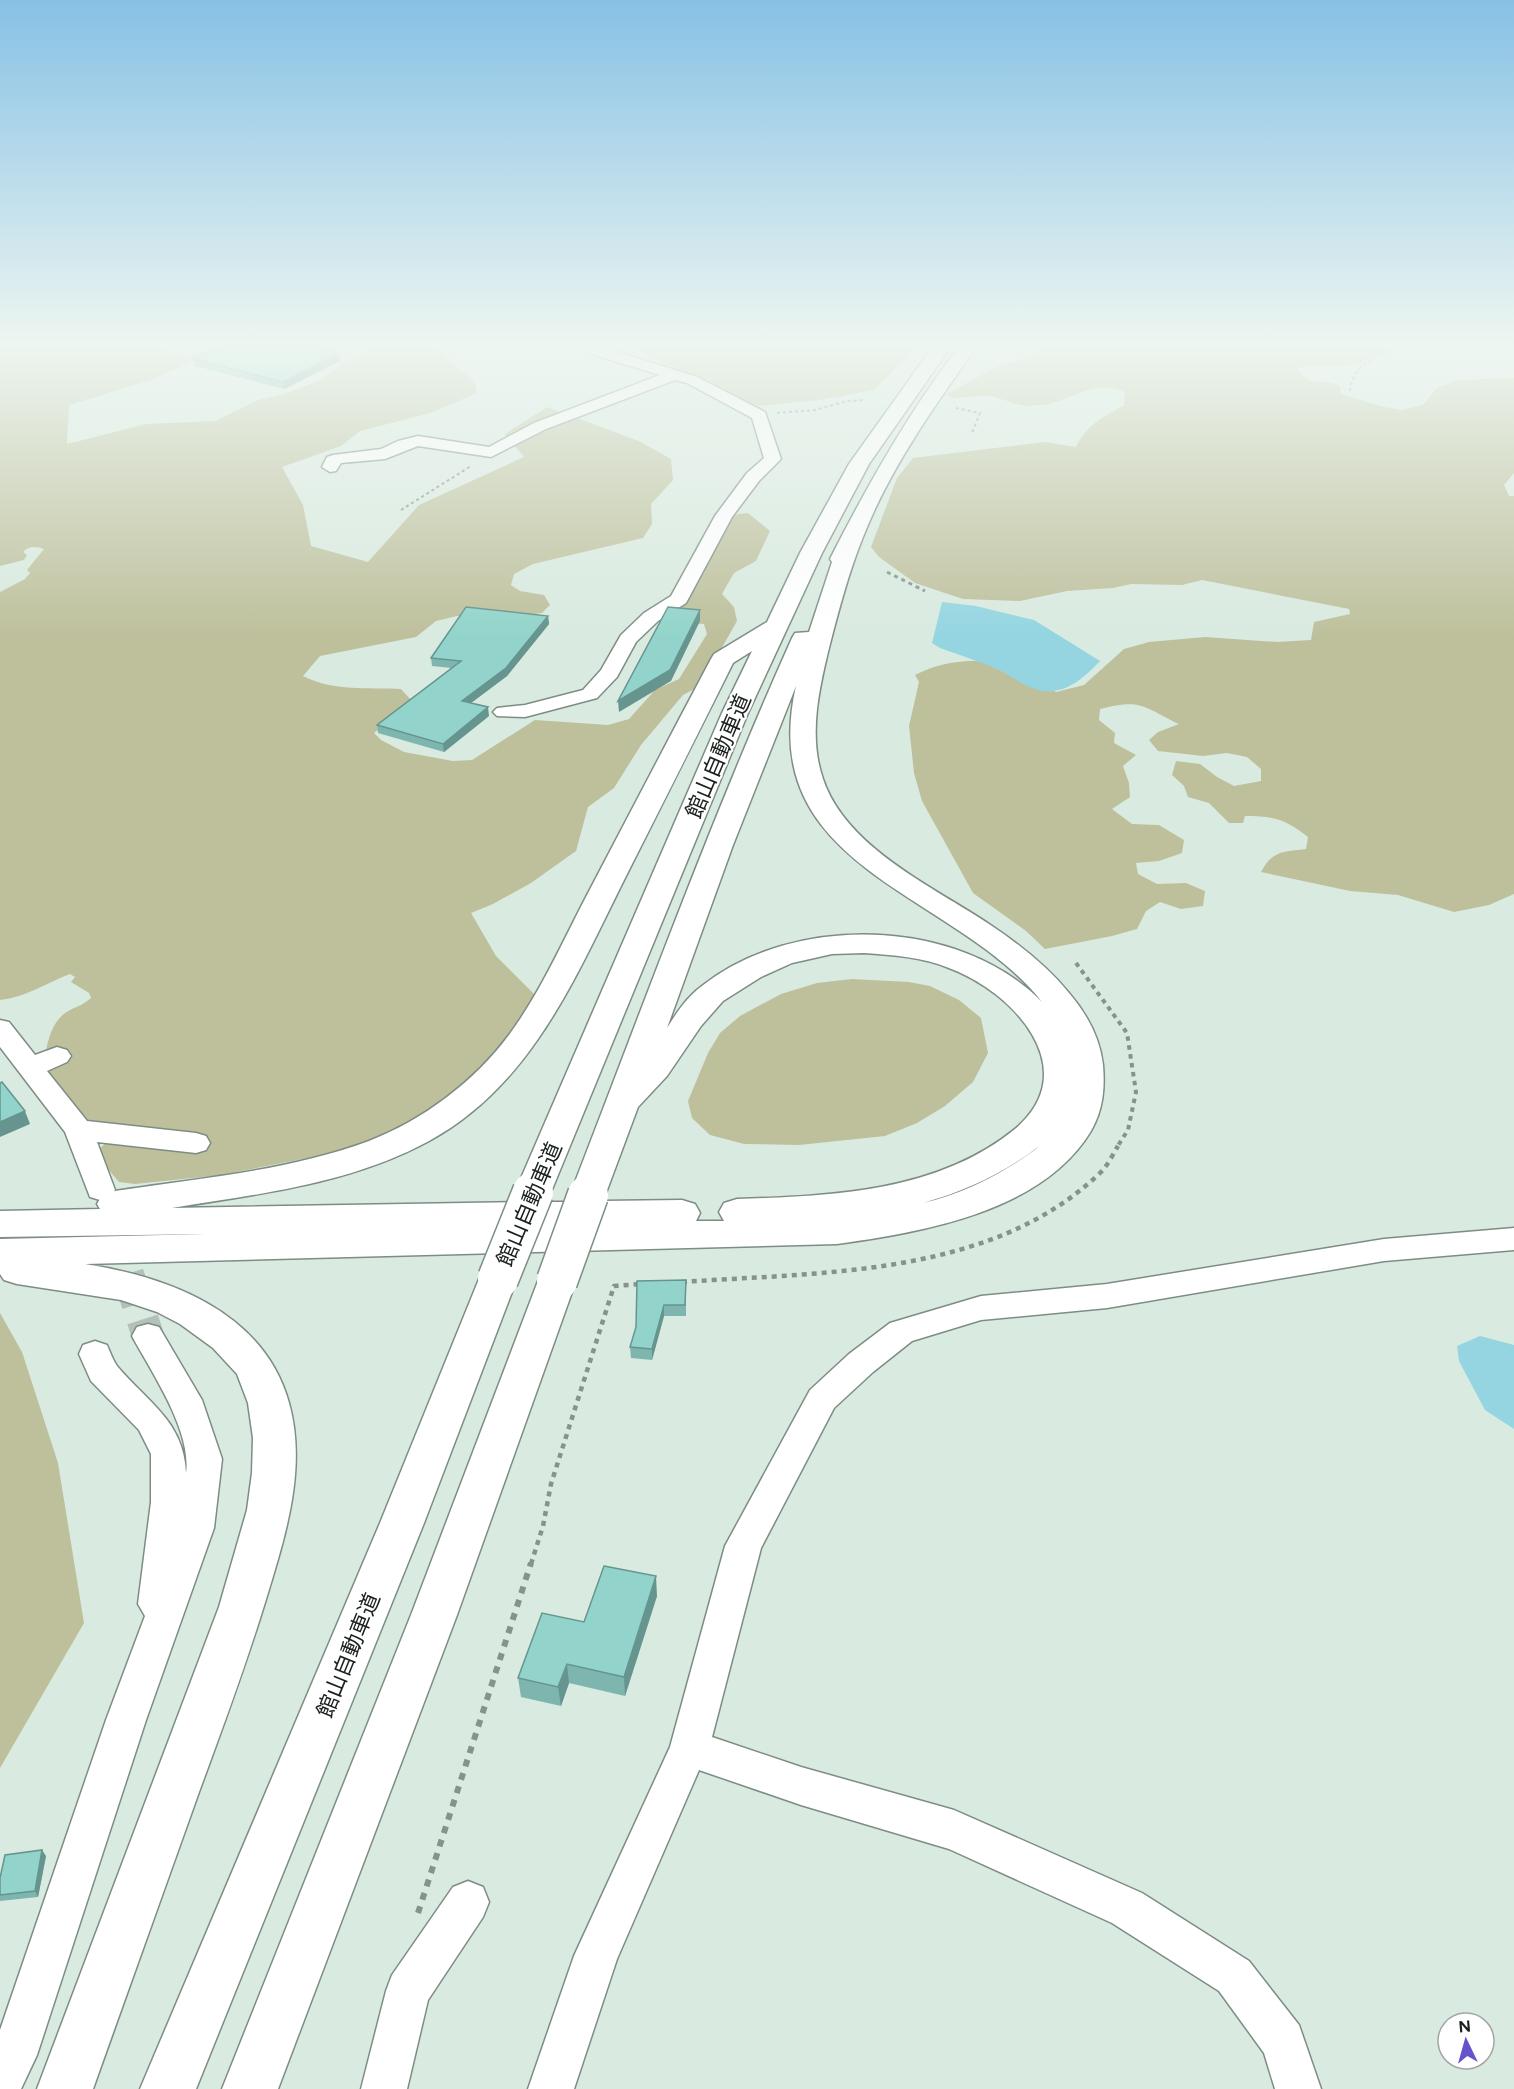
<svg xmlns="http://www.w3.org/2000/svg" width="1514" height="2089" font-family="Figtree,'Noto Sans JP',sans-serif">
<rect width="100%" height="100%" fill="#d9eae0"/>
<g fill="#bec09c">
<path d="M0,345h163l-4,3 27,10 33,-13h20l-21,5 -67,30 -82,25 -2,39 79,-20 69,-3 43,-21 27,-6 35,-14 25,-18 21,-11 6,-6h59l44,37 2,11 -47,20 -70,18 -19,15 -59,21 21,38 8,41 57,16 51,-57 105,-48 -19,-23 42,-27 92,34 32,18 2,21 -22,24 1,20 -9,14 -110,26 -19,10 -3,11 9,6 24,4 6,10 -8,8 -20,3h-65l-21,5 -20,16 -96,19 -17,20c31,16 65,11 98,13l11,12 -38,32 7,7 23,12 49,9 19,-1 63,-40 73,5 21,-6 26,-29 24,-11 28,-45 -3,-10 -28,-2 -15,-5 62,-81 7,-17 8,-5 10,-1 22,18 -14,30 -22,12 -12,21 12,13 3,14 -37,65 -17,9 -42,50 -27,43 -26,19 -12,44 -45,32 -38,21 -22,9 25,43 40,40 -14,34 -54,53 -60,41 -69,28 -118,23 -86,9 -16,-2 -17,-20 -4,-12 8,-7 -22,-23 -40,-54c2,-19 6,-46 26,-56 8,-4 13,-5 21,-12l-2,-5 -18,-11 4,-5 -5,-3c-24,9 -43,23 -70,26v-408l25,-13 5,-6 -3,-3 17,-21c-8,-3 -16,-3 -21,3l4,3 -3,5 -24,6z"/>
<path d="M634,345h285l-45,45 -54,10 -62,6 -131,-60z"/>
<path d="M1030,345h351l7,5 -31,15 -50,1 -10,3c15,20 25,8 43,17l1,8 43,13 18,3 21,-5 14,-17 20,-8 57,-2v95l-10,12 5,11h5v398l-25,11 -35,7 -56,-17 -48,-4 -89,-19c12,-22 22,-20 45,-23l2,-12c-22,-18 -35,-21 -63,-21l-2,7h-14l-20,-20 -21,-6 -4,-11 -12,-11 4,-14 24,3 17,13 17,9 27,-5v-12l-14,-12 -20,-4 -24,3 -45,-5 -9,-11 9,-8 21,-8c-36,-17 -37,-26 -79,-15l-1,11 16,13 -1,10 22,12 -13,11 6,17 1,14 -18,12 20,15 27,1 25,15 -2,13 -23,8 -23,2 2,11 19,10 29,-1 19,8 -2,15 -22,3 -21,-7 -14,9 -9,18 -25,7 -67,13 -19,-18 -53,-38 -51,-92 -8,-28 -5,-47 10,-44 -4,-7c28,-15 65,-18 97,-10 14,4 31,19 44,27l28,-7 40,-36 25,-7 56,-5 72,5 34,-2 3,-18 36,-8 -1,-5 -147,-29 -20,5 -51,-1 -18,4 -46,3 -47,10 -57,-2 -48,-16 -36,-26 -8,-10 26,-69 16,-20 131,-16 32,5c11,-22 27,-31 48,-41l1,-14c-34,-14 -53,10 -85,13 -21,3 -27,-3 -46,-8 -12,-3 -29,1 -42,1l-5,-4 49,-27 38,-12 3,-6z"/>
<path d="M852,979l57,3 21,4 29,14 22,18 7,35 -15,29 -28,24 -28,17 -32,13 -86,9 -55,-1 -34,-9 -18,-17 -4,-17 20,-48 12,-20 20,-17 41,-22 36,-11z"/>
<path d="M0,1313l22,39 36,111 26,160 -84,145z"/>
</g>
<g fill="#94d5e1">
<path d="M942,602l34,4 58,14 66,41c-17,18 -38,37 -65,28 -13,-4 -25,-14 -38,-20 -18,-8 -38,-14 -57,-21l-8,-5z"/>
<path d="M1480,1336l34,9v84l-29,-19 -26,-49 -2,-15z"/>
</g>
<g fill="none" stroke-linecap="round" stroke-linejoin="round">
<path stroke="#b3c2b9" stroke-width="32" stroke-dasharray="32 16" stroke-linecap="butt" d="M113,1228l35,108"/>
<g stroke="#7d8d84" stroke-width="3">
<g id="minor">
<path d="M580,345h16l101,32 68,35 16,47 -22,22 -27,36 -46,86 -28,18 -22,21 -19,35 -20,21 -72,19 -28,-1 -4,-4 4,-4 28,-3 58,-15 18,-20 20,-35 23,-22 27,-17 44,-80 32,-43 17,-15 -12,-40 -65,-35 -12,-3 -129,49 -55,28 -73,-11 -33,13 -44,4 -5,8 -6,1 -8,-5 5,-10 6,-2 48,-6 17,-8 20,-5 71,11 45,-24 126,-48 -69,-21z"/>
<path d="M0,1020l9,2 26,33 22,-8 10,3 4,6 -4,6 -20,9 40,50 109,12 10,3 4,7 -4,7 -10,3 -99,-11 18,48 -5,7 -10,3 -10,-3 -25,-65 -65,-85z"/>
<path d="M1514,1228v22l-130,11 -277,47 -126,12 -69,21 -39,31 -39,36 -73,140 -49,189 89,30 153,43 188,83 107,68 50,64 22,64h-46l-11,-36 -45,-62 -107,-68 -163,-74 -148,-44 -102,-35 -82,189 -43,130h-46l46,-133 96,-209 55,-201 85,-156 39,-36 41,-31 91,-27 126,-12 277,-45z"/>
<path d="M148,1324l11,3 43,73 20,59 -8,69 -68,192 -109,335 -16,34h-21v-59l106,-310 39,-104 -7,-12 13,-102v-48l-12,-24 -48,-49 -12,-27 4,-9 12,-4 12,4c3,7 6,15 10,21 30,36 67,55 69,107 6,-42 -34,-100 -54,-137l5,-9z"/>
<path d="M468,1881l15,6 6,15 -6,15 -55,83 -21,89h-46l25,-98 6,-16 61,-88z"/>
</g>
</g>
<g stroke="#7d8d84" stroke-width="3">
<g id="highway">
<path d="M934,345h18l-83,119 -47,89 -74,160 -197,479 -5,9 -4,1h32l-4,-7c72,-186 140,-374 222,-557l3,-5 14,-1 23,-70 -2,-3c38,-75 79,-147 130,-214h18c-43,60 -88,123 -115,192 -14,34 -24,72 -33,107 -11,44 -22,92 -7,135 23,69 111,108 166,145 30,20 58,42 80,69 18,21 31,45 34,72 2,24 0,45 -12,66 -49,81 -168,101 -254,113l-752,20c84,13 179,48 204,139 18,64 -3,131 -22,193 -20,66 -44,131 -68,196 -35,99 -71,198 -106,297h-56l182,-482 28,-97 5,-37 1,-35 -5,-35 -11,-29 -24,-26 -33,-24 -23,-12 -36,-12 -104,-16 -13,-4 -4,-6v-35l205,-5 -205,3v-26l100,-2 -3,-5 5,-9 13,-4c85,-13 173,-20 254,-50 54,-21 105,-59 140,-106 31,-42 53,-92 77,-138 42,-80 83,-159 125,-238l3,-5 53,-32 33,-69 49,-89zM752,651l-30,62 -207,479 5,9 5,1 -353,6c87,-14 178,-24 257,-67 105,-57 149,-170 200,-271 35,-69 70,-138 104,-207zM796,686c-42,185 159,205 246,316 -83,-85 -248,-89 -340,-16 -15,11 -25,26 -35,42l66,-183zM864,953c29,2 58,4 85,15 63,23 137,101 66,161 -77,63 -183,67 -278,70l-13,4 -5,9 5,9h-28l4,-8 -5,-9 -13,-4 -79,1 35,-94 29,-31 34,-50 22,-25 38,-24 31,-14 40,-9zM1038,1147l-2,2c-34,25 -71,44 -113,54 43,-12 81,-30 115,-56z"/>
<path d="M498,1265l13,4 6,10 -93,244 -228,566h-56l240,-566 99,-244 6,-10z"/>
<path d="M557,1267l14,4 5,10 -119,334 -179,474h-56l189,-474 127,-334 5,-10z"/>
</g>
</g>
<g stroke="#86928b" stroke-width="2" stroke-dasharray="3 3" stroke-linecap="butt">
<path d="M1350,391c2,-29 32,-37 56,-46"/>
<path d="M956,408l24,5 -8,20"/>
<path d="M777,413l38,-3 32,-9 19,-1"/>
<path d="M401,510l70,-44"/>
</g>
<path stroke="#86928b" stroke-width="3" stroke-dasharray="4 4" stroke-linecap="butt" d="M887,572l38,19"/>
<path stroke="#86928b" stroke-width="4" stroke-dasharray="4.5 4.5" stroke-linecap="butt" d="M1076,963l51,70 9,59 -8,38 -11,17"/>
<g stroke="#86928b" stroke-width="4.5" stroke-dasharray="5 5" stroke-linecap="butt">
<path d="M682,1282c140,-10 311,-5 419,-110 7,-7 12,-18 17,-26"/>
<path d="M531,1564l12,-38 8,-42 63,-198 28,-2"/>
</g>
<path stroke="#86928b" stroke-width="6" stroke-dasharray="7 7" stroke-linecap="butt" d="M418,1913l113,-350"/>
<use href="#minor" fill="#fff" fill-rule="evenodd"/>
<use href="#highway" fill="#fff" fill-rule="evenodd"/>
<g stroke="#7d8d84" stroke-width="43" stroke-linecap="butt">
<g id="highway-bridge">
<path d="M498,1279l35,-87"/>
<path d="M557,1281l31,-86"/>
</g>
</g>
<use href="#highway-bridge" stroke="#fff" stroke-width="40"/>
</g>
<g fill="#7eb6af">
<path d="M225,345h109l1,6 -2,1 6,1 1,8 -56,28 -89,-23 -2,-7z"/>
<path d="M548,616l1,8 -42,52 -36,27 18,13 -45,36 -66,-19 -1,-8 74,-57 -19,-2 -1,-8z"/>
<path d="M686,1280v36h-22l-12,44 -21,-2 -1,-11z"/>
<path d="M657,1596l-32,100 -56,-13 -8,23 -40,-9 -3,-19z"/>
<path d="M46,1856l-8,41 -38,4v-23z"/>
</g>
<g fill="#66948e">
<path d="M333,345h1l1,6 -11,7 -2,-8z"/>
<path d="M339,353l1,8 -56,28 -1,-7z"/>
<path d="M700,610v11l-29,60 -52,31 -1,-11z"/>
<path d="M548,616l1,8 -42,52 -44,33 -1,-8z"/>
<path d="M488,707l1,9 -45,36 -1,-8z"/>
<path d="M25,1111l5,13 -30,13v-15z"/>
<path d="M664,1305v11l-12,44v-11z"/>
<path d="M656,1576l1,20 -32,100 -1,-19z"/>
<path d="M567,1664l2,19 -8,23 -3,-19z"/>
<path d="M42,1850l4,6 -8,41 -3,-6z"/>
</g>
<g fill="#92d4cb" stroke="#66948e" stroke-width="1.5">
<path d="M225,345h108l-11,5 17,3 -56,29 -90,-23z"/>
<path d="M466,607l82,9 -42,52 -44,33 26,6 -45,37 -66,-19 84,-64 -30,-3z"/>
<path d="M668,607l32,3 -30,60 -52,31z"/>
<path d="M2,1082l23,29 -25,11v-39z"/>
<path d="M686,1280l-1,25h-21l-12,44 -22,-2 6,-20 1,-46z"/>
<path d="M604,1566l52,10 -32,101 -57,-13 -9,23 -40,-9 24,-65 42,9z"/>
<path d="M42,1850l-7,41 -35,4v-17l5,-23z"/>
</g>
<linearGradient id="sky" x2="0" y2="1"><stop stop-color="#86c1e5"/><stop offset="0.54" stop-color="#eef6f1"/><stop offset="1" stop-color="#eef6f1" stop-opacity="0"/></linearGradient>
<rect width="1514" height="637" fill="url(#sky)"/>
<g text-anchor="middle" stroke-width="4.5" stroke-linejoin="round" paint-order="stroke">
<g font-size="22" fill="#1a211d" stroke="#fff">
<text transform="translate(718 756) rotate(-67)" y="8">館山自動車道</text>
<text transform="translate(529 1204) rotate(-67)" y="8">館山自動車道</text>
<text transform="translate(348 1655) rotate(-68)" y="8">館山自動車道</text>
</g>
</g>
<g transform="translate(1466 2041) rotate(355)"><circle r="28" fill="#ffffff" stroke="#a3a6a5" stroke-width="1.5"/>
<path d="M0-4.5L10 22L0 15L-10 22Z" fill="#6653cc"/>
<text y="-9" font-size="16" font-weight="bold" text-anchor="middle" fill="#1a211d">N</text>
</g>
</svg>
